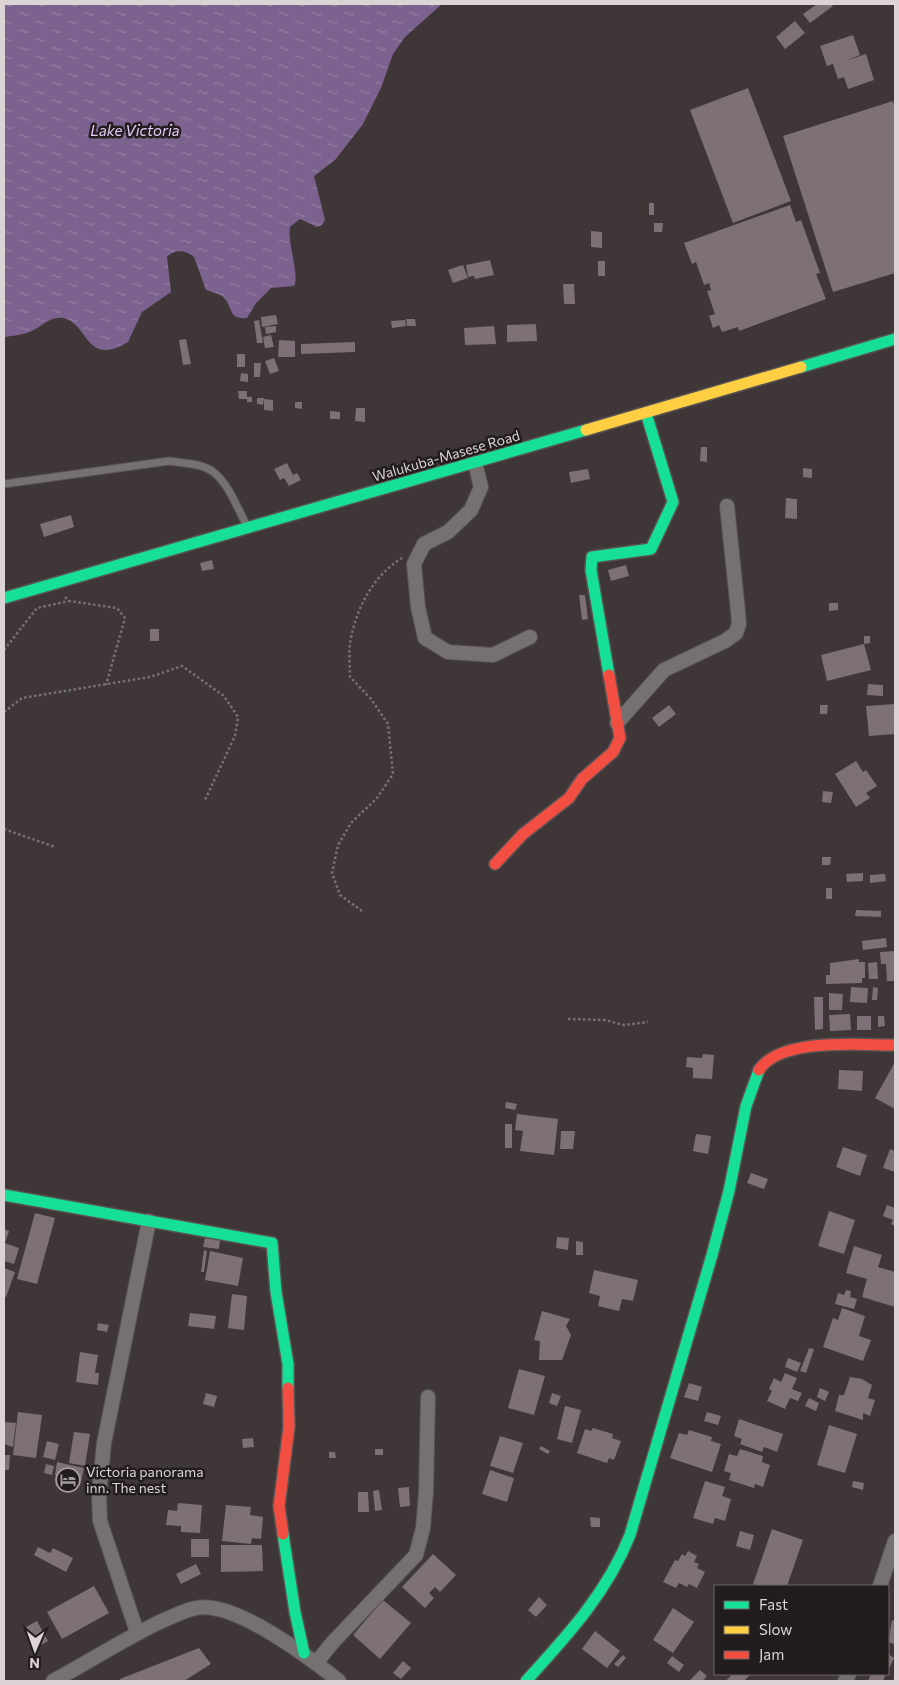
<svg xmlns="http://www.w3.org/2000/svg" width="899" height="1685" font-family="Commissioner,sans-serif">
<defs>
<pattern id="water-ripples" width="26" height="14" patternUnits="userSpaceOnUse" patternTransform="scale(1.25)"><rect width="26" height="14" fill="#7c628e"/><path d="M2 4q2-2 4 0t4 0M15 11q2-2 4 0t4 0" fill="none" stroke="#947fa2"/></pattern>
</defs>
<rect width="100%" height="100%" fill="#3e3637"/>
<path fill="url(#water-ripples)" d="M4,4h438l-37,33 -12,17 -12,34 -18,36 -28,36 -21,16 11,44 -3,5 -5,2 -17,-8 -10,8c-3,15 10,49 4,59l-23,2 -15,15 -9,15c-20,2 -13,-12 -25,-22 -5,-3 -11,-4 -16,-6l-12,-33c-8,-7 -20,-8 -27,0l4,35 -29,20 -14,30c-43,26 -39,-19 -65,-24 -14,-2 -23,11 -36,15 -7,2 -16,3 -23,4z"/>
<g fill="#7e7077">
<path d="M817,4h14l2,2 -23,17 -7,-9z"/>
<path d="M795,21l10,12 -20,16 -9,-12z"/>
<path d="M853,35l7,20 -15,6 21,-7 8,26 -26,9 -4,-12 -6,2 -5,-15 -6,2 -7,-20z"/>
<path d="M748,88l43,113 -58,22 -43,-113z"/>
<path d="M893,101l2,9v163l-62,19 -50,-156z"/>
<rect x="649" y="203" width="5" height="12"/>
<path d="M790,205l6,17 5,-2 19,53 -4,1 10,25 -87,32 -1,-4 -16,5 -3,-7 -6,3 -4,-12 6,-2 -8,-23 4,-1 -2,-7 -5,2 -8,-23 -4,2 -8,-21z"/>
<path d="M654,223h9l-1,9h-8z"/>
<path d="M591,231l11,1v16l-11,-1z"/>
<path d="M490,260l4,15 -19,4 -1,-3 -6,1 -2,-12z"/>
<rect x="598" y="261" width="7" height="15"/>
<path d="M463,265l5,13 -15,5 -5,-13z"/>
<path d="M563,284h11l1,20h-11z"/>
<path d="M276,315l2,9 -16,3 -1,-10z"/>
<path d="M406,319h9l1,7h-9z"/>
<path d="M259,320l4,23h-6l-3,-22z"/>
<path d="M405,320l1,6 -14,2 -1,-7z"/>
<path d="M536,324l1,17 -30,1v-17z"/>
<path d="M276,326v6l-10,2 -1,-7z"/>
<path d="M494,326l2,18 -31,1 -1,-17z"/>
<path d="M271,335l3,12 -9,1 -2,-11z"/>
<path d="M186,339l5,25 -8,1 -4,-25z"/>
<path d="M279,340l16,1v16h-17z"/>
<path d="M355,342v10l-54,2v-10z"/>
<rect x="237" y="354" width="8" height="13"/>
<path d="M274,358l5,13 -9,3 -5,-13z"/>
<path d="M254,363h7l-1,14h-6z"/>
<path d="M241,373l7,1v8l-8,-1z"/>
<path d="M238,391h9v6h5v5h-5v-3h-8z"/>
<path d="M257,398h7l-1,7 -6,-1z"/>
<path d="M264,399l9,1v11l-9,-1z"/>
<path d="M295,402h7v7l-7,-1z"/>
<path d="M356,408h9v14l-10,-1z"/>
<path d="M330,411l10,1v7h-10z"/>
<path d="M701,447h6v15l-7,-1z"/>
<path d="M287,463l6,12 4,-2 4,7 -12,6 -5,-8 -4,2 -6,-11z"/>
<path d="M803,468l9,1v9l-9,-1z"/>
<path d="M588,469l2,10 -19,4 -2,-11z"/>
<path d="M786,498l11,1v20l-12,-1z"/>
<path d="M71,515l3,12 -30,10 -4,-13z"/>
<path d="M212,560l2,9 -12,2 -2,-8z"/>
<path d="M626,565l3,11 -18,5 -3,-11z"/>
<path d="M579,595h6l3,24 -6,1z"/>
<path d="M829,603h9v7l-9,1z"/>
<rect x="150" y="629" width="9" height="12"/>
<path d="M864,636h6v7l-6,1z"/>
<path d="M864,644l7,26 -44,11 -6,-26z"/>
<path d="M868,684l15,1v11l-16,-1z"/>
<path d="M895,704v30l-26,2 -3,-30z"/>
<path d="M669,705l7,9 -17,13 -7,-9z"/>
<path d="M820,705h8l-1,9h-7z"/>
<path d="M856,761l7,11 3,-2 11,16 -11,7 4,5 -14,9 -21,-33z"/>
<path d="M823,791l10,1 -2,11 -9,-1z"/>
<path d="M822,857h9l-1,8h-8z"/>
<path d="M863,873v8l-16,1 -1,-8z"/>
<path d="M885,874l1,7 -16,2v-8z"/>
<rect x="826" y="888" width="6" height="11"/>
<path d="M856,910l25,1v6l-26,-1z"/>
<path d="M886,938l1,9 -24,3 -1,-9z"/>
<path d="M895,951v30h-8l-1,-17h-5l-1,-12z"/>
<path d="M859,959v3h6v16h-3v5l-36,1v-9h4v-12z"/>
<path d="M877,962l1,17h-9l-1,-16z"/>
<path d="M851,987l17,1 -1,15 -17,-1z"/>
<path d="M873,987l5,1 -1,12h-5z"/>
<path d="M829,993l14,1 -1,16h-13z"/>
<path d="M814,997h9v32l-8,1z"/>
<path d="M850,1014l1,16 -21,1 -1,-16z"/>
<rect x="857" y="1016" width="14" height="14"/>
<path d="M878,1016h6l1,10 -7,1z"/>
<path d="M703,1054l11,1 -2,24 -19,-1v-10l-7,-1 1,-10 15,1z"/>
<path d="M895,1062v47l-20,-11z"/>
<path d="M839,1070l24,1 -1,20 -24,-2z"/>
<path d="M506,1102l11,2 -2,6 -10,-2z"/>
<path d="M517,1114l41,5 -4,36 -34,-4 3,-20 -8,-1z"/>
<rect x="505" y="1124" width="7" height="24"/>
<path d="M561,1131h14l-2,18h-13z"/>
<path d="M696,1134l15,2 -3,18 -15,-3z"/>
<path d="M843,1147l24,8 -7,21 -24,-9z"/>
<path d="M890,1149l5,2v21l-12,-4z"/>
<path d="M751,1173l17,6 -4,10 -17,-6z"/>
<path d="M887,1205l8,3v18l-4,-2 2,-4 -10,-4z"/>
<path d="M829,1211l26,9 -11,34 -26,-8z"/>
<path d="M35,1213l20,5 -18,66 -20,-5z"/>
<path d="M4,1229l5,2 -4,12 14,5 -5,16 -10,-3z"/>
<path d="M557,1237l12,1 -1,12 -12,-2z"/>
<path d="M205,1238l15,2 -1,9 -16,-2z"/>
<path d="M576,1241l7,1v13h-7z"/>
<path d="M854,1246l28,9 -4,12 17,5v35l-33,-10 5,-18 -21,-6z"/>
<path d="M204,1250l3,1 -3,21h-3z"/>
<path d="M210,1251l33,7 -5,28 -33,-6z"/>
<path d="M4,1268l11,4 -9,25 -2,-1z"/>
<path d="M594,1270l44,10 -5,21 -11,-2 -3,12 -21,-5 2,-10 -11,-3z"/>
<path d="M846,1290l5,1 -1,6 7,2 -3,10 -19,-5 3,-11 6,2z"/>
<path d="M232,1294l15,2 -3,34 -16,-2z"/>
<path d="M842,1308l23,8 -6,20 12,4 -8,21 -40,-14 10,-29 5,2z"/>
<path d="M542,1311l28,8 -4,7 5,9 -9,25h-23l1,-19 -6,-1z"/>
<path d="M190,1313l26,3 -2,13 -26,-3z"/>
<path d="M98,1323l11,2 -2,7 -10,-2z"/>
<path d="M809,1348l5,1 -8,24 -6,-2z"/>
<path d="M80,1352l18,3 -3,18h4l-1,12 -22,-3z"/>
<path d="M788,1358l13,5 -4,9 -12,-5z"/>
<path d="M519,1369l26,7 -11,39 -26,-7z"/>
<path d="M785,1373l12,5 -5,11 10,4 -4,8 -8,-3 -5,11 -18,-8 5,-10 -3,-2 5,-11 7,4z"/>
<path d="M850,1377l12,2 10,6 -4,13 7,2 -5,16 -7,-3v7l-28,-9 4,-16h5z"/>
<path d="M689,1383l13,4 -4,14 -14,-4z"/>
<path d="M820,1388l9,4 -4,9 -8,-4z"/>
<path d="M206,1393l11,3 -3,11 -11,-3z"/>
<path d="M552,1393l9,3 -4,10 -8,-3z"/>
<path d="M809,1398l10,5 -3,8 -11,-5z"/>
<path d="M565,1406l16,4 -9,33 -15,-4z"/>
<path d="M18,1412l24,3 -6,43 -23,-3z"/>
<path d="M707,1412l14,4 -3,9 -14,-4z"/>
<path d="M739,1419l44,15 -6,18 -13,-5 -2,5 -22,-8 2,-5 -8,-3z"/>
<path d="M4,1422l12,1 -3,24 -9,-3z"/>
<path d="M829,1425l28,9 -12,39 -28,-8z"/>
<path d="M593,1428l20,6 -1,4 9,3 -7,19 -5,-2 -2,5 -30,-10 8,-24 6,2z"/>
<path d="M689,1430l23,7 -1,4 10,3 -9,28 -42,-14 9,-25 8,2z"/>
<path d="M74,1432l16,2 -5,32 -16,-3z"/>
<path d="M500,1436l23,7 -10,30 -23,-7z"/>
<path d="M253,1438l1,9 -11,1 -1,-9z"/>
<path d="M47,1441l12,3 -4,16 -12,-3z"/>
<path d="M541,1446l9,5 -2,3 -9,-5z"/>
<rect x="375" y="1449" width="8" height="6"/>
<path d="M740,1449l23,7 -1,6 8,3 -7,22 -8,-3 -1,4 -25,-8 2,-7 -7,-2 5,-17 8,2z"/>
<path d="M329,1452h6l1,6h-7z"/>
<path d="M4,1455h6l-1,15h-5z"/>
<path d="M57,1462l27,6 -3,13 -26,-6z"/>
<path d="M46,1464l8,2 -2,9 -8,-2z"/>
<path d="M490,1470l24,8 -7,24 -25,-8z"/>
<path d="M705,1481l20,6 -3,9 9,3 -6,22 -10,-3 -2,6 -20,-6z"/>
<path d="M853,1481l11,2 -1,7 -11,-3z"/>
<path d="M409,1487l1,19 -10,1 -2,-19z"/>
<path d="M379,1490l3,20 -7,1 -2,-20z"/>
<path d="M358,1492h10l1,20h-11z"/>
<path d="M178,1503l24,2 -2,28 -19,-1v-6l-15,-1 2,-15 9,1z"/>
<path d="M226,1505l25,2 -1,8 13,2 -2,22 -9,-1 -1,6 -29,-3z"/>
<path d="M590,1517l10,1v9h-9z"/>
<path d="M772,1529l31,11 -16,46h-27l-7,-2z"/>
<path d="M740,1531l14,4 -4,15 -14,-4z"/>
<rect x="191" y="1539" width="18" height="18"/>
<path d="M221,1545h41l1,26 -42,1z"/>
<path d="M38,1547l12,6 3,-5 20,10 -7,14 -32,-17z"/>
<path d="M688,1551l9,5 -3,6 5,2 -2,4 8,4 -8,16 -8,-4 -2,3 -8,-4 -3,5 -13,-6 12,-22 3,1 4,-7 3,2z"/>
<path d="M433,1554l23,21 -16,17 -5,-5 -6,6 5,5 -9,10 -23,-21z"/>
<path d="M196,1564l5,10 -20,10 -5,-10z"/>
<path d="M94,1586l15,27 -47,26 -15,-27z"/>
<path d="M539,1597l8,8 -11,12 -8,-7z"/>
<path d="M383,1600l28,23 -31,36 -27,-24z"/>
<path d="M673,1608l21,14 -21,31 -20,-13z"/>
<path d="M892,1620l3,1 -1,23 -6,-2z"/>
<path d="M37,1621l11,20 -11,6 -11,-20z"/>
<path d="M595,1631l25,20 -13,17 -25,-19z"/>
<path d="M199,1648l12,16 -27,17h-63l-1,-2z"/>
<path d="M888,1654l6,4 -6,13z"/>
<path d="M623,1655l3,3 -8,9 -4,-3z"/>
<path d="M672,1656l12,9 -5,7 -12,-9z"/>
<path d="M403,1661l8,7 -10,11 -8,-6z"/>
<path d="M700,1670l7,6 -4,5h-14z"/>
<path d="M732,1674h19l-7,7h-18z"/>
<path d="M871,1674h15l-3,7h-15z"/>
</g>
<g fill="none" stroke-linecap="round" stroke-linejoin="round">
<g stroke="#595253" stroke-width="9">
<path id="lane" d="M4,484l165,-23c13,2 31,2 43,10 17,12 26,39 36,57"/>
</g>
<g stroke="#595253" stroke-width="16">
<g id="street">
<path d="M475,463l6,24 -10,23 -23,22 -24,12 -10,20 4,43 7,31 23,14 45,3 37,-18"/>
<path d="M617,723l47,-53 61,-29 11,-8 3,-9 -1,-13 -11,-105"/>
<path d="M880,1586l15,-45"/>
<path d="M137,1632l-37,-111 -1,-27 5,-51 45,-222"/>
<path d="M316,1663l17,-21 83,-87 7,-27 3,-36 2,-95"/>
<path d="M53,1681c38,-20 72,-43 111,-61 10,-4 21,-10 32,-12 38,-8 114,50 143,73"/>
<path d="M845,1681l4,-7"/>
</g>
</g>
<g stroke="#595253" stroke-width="14">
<g id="fast">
<path d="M801,367l94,-28"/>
<path d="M4,598l582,-168"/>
<path d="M609,675l-18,-105 1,-13 59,-8 22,-47 -27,-89"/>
<path d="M4,1195l268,48 4,49 12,72v24"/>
<path d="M283,1534l12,78 9,41"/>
<path d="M526,1681c41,-45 81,-88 104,-146l82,-280 17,-64 17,-85 13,-36"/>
</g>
</g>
<g stroke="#595253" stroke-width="14">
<path id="slow" d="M586,430l215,-63"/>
</g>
<g stroke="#595253" stroke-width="14">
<g id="jam">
<path d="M495,864l28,-30 46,-36 13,-19 31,-27 7,-14 -11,-63"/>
<path d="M759,1070c21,-33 101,-25 136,-25"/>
<path d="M283,1534l-4,-28 10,-79 -1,-39"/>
</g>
</g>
<g stroke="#787272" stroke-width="2.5" stroke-dasharray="2.5 2.5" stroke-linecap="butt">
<path d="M65,597l4,4 48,7 8,10 -19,67"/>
<path d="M4,650l33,-42 32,-7"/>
<path d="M4,712l18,-14 128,-21 32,-11 42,30 14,21 -3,19 -30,64"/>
<path d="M4,829l51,18"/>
<path d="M362,911l-22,-16 -8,-22 6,-28 13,-22 26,-25 16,-24 -5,-50 -17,-25 -21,-22c0,-13 -2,-27 1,-39 6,-31 23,-63 51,-80"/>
<path d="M568,1019l37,1 19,5 24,-3"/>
</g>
<use href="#lane" stroke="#767171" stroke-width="7"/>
<use href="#street" stroke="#767171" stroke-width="14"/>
<use href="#fast" stroke="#16e098" stroke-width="11"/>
<use href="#slow" stroke="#ffcf43" stroke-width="11"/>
<use href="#jam" stroke="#f24e42" stroke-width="11"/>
</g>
<defs>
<g id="hotel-ring" transform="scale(1.25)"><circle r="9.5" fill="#231c1d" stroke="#a59c9d" stroke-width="1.5"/><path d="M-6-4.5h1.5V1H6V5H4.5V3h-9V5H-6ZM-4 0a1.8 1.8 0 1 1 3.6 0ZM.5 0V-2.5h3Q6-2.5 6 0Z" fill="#a59c9d"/></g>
</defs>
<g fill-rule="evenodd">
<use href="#hotel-ring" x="68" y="1480"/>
</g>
<g text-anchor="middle" stroke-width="5" stroke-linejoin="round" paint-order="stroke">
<g font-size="14" fill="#dcd3d4" stroke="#231c1d">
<text transform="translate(446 456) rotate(-16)" y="5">Walukuba-Masese Road</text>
</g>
<g font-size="14" fill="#dcd3d4" stroke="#231c1d" text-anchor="start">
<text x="86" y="1477">Victoria panorama<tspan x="86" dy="16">inn. The nest</tspan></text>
</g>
<g font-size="15" font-style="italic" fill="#e2c9f6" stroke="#231c1d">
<text x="135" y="136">Lake Victoria</text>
</g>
</g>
<rect width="899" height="1685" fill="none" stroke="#dcd3d4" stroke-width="10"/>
<rect x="714" y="1585" width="175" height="90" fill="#231c1d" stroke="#6d6566"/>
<rect x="724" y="1601" width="25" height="8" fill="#16e098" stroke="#6d6566"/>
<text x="759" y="1610" font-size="15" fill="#dcd3d4">Fast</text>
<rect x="724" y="1626" width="25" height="8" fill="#ffcf43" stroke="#6d6566"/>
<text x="759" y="1635" font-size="15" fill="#dcd3d4">Slow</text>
<rect x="724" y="1651" width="25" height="8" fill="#f24e42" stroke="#6d6566"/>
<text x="759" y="1660" font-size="15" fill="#dcd3d4">Jam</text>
<g transform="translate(35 1650) rotate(182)" stroke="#231c1d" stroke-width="4" paint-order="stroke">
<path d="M0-4L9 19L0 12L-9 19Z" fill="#dcd3d4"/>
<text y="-8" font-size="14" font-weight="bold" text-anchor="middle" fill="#dcd3d4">N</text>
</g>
</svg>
